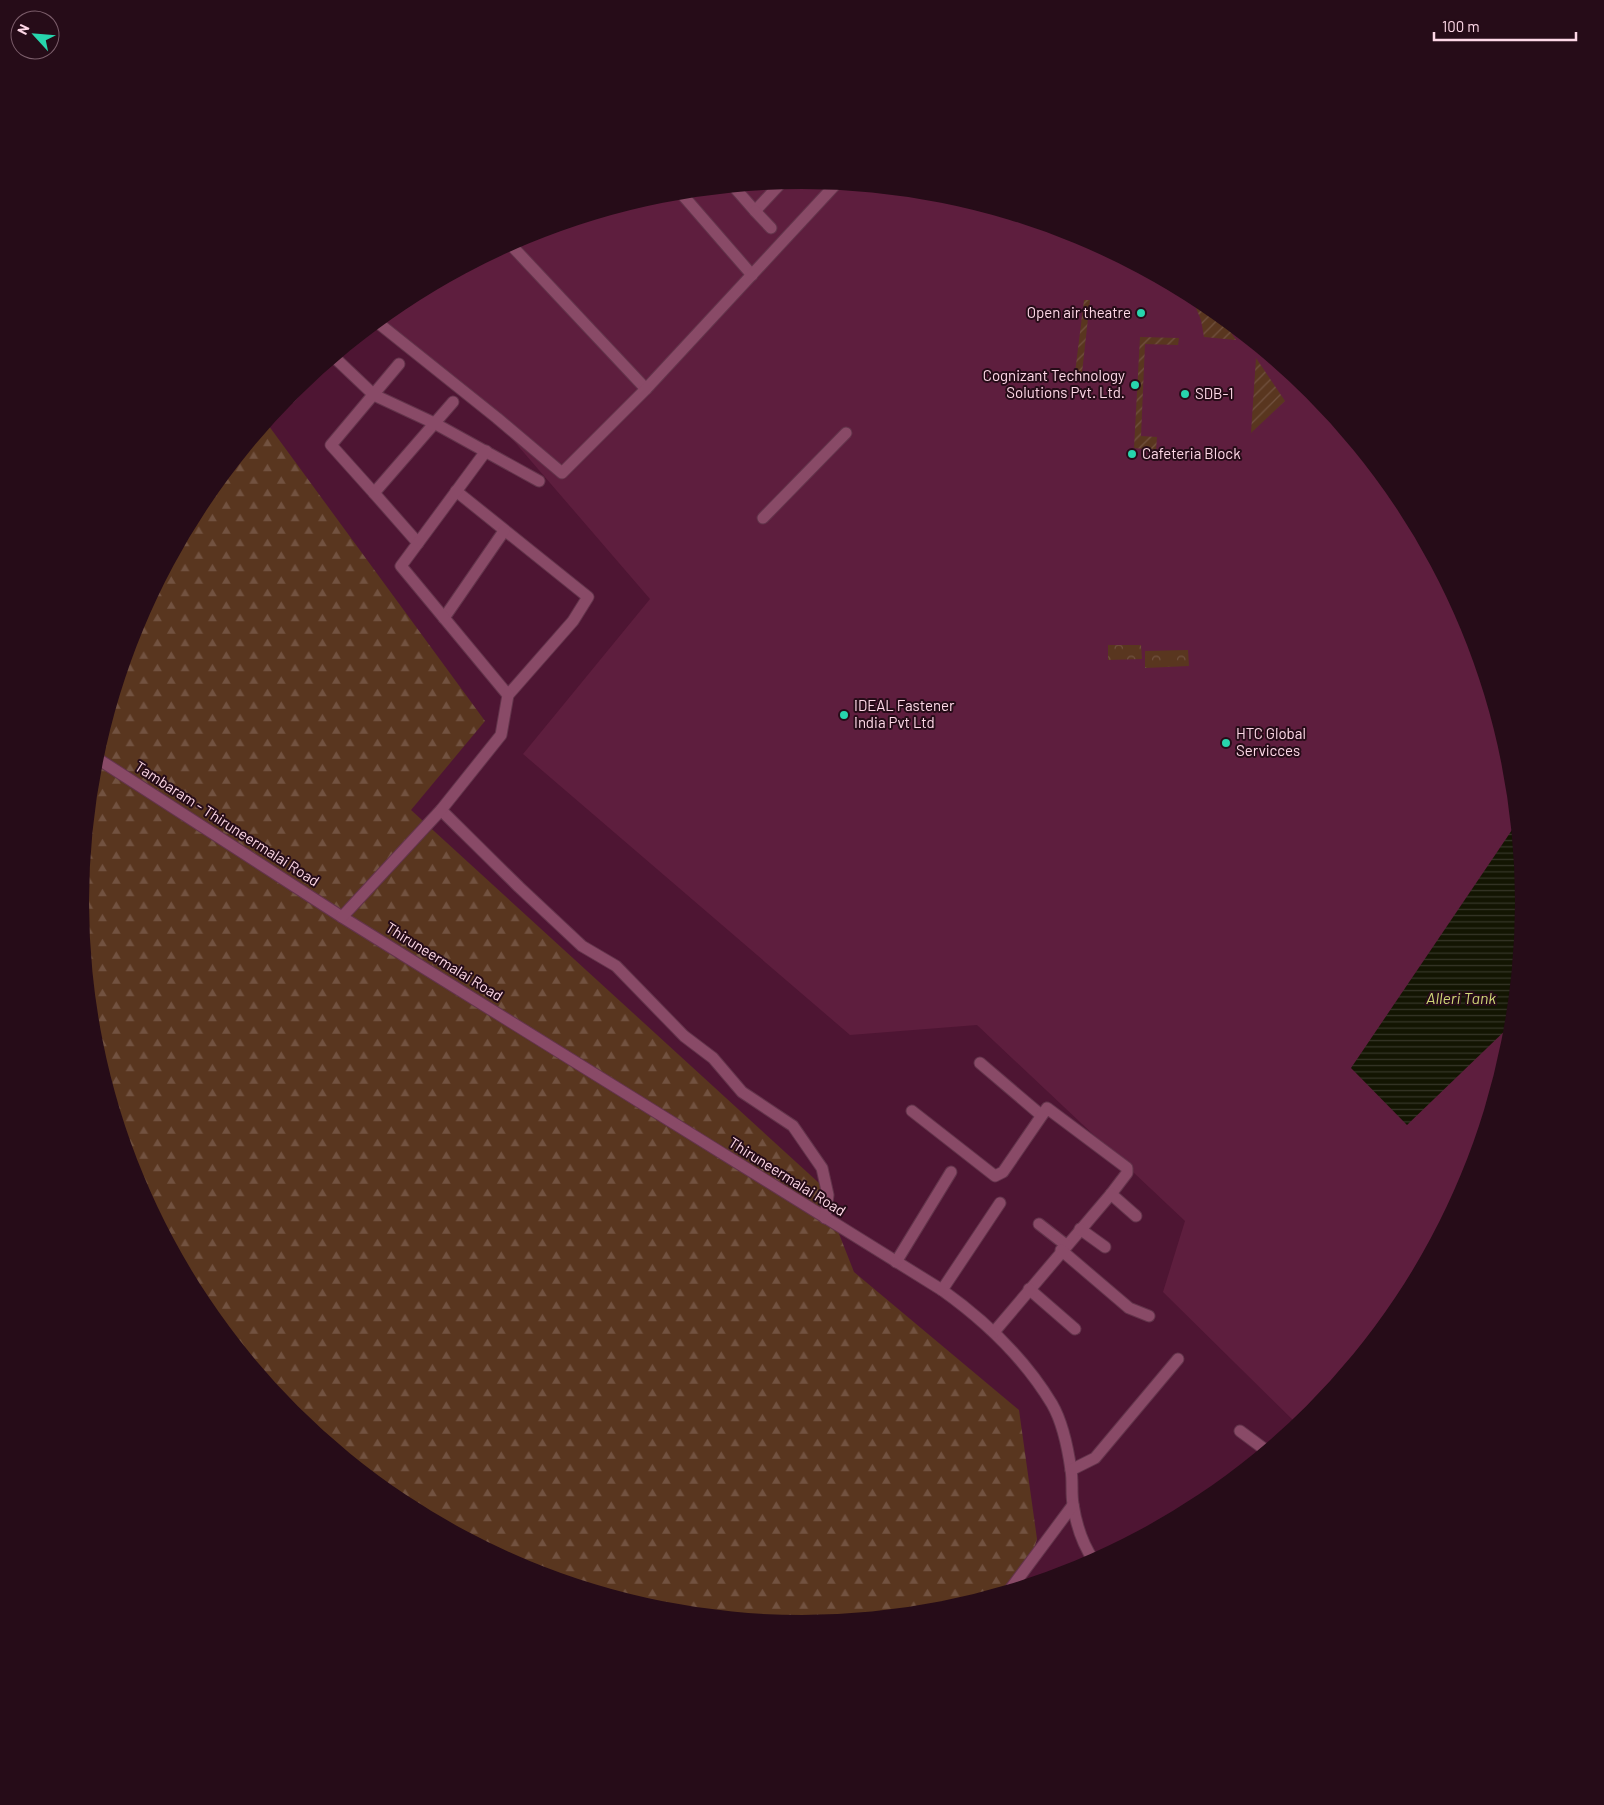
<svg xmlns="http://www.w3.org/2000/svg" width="1604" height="1805" font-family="Barlow,sans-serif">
<defs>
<pattern id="forest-firs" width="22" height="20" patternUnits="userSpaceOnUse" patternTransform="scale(1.25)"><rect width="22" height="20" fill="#59361f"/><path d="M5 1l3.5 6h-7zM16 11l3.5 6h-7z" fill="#725240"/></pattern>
<pattern id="park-crowns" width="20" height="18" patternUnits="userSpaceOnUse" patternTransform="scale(1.25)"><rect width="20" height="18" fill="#59361f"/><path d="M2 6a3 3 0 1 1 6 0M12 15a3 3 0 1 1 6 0" fill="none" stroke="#725240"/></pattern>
<pattern id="garden-furrows" width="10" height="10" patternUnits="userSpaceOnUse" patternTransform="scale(1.25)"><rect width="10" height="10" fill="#59361f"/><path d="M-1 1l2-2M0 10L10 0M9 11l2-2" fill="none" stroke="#725240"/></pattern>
<pattern id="water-rules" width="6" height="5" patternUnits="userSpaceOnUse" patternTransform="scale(1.25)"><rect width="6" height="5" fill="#131502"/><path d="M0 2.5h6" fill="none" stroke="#363627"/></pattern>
</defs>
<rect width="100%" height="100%" fill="#4e1533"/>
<path fill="#5e1e3e" d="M802,181l141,13 136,42 124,66 110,90 89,110 67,124 41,136 14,140 -14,142 -41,135 -67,125 -90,109 -14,12 -135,-133 22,-71 -208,-196 -127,10 -327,-281 127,-155 -143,-166 -132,-110 26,-21 125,-67 135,-41z"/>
<path fill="url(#forest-firs)" d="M266,422l219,299 -74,89 408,373 35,89 165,138 18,129 -14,47 -80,25 -141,13 -141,-13 -136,-42 -124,-66 -110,-90 -89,-110 -67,-124 -41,-136 -14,-141 14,-141 41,-135 67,-125z"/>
<g fill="url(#park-crowns)">
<path d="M1108,645h33l1,14 -34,1z"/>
<path d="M1188,650l1,16 -44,2v-17z"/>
</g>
<g fill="url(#garden-furrows)">
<path d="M1191,296c22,12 32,23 45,44l-32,-3 -3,-17z"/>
<path d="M1084,300h6l-9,82 -7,-1z"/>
<path d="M1140,337l39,1 -1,7 -33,-1 -4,92 16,1 -1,13 -22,-2z"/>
<path d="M1256,358l29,43 -34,32z"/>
</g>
<path fill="url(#water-rules)" d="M1516,824l8,78 -12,122 -105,101 -56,-57z"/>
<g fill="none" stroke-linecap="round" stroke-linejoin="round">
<g stroke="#63344b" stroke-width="13">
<g id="minor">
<path d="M734,187l21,24 26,-28"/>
<path d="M680,192l72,83"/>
<path d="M755,211l16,17"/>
<path d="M510,244l136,145"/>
<path d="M377,322l120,96 65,55 84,-84 190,-205"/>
<path d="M334,357l40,38 60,28 105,58"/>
<path d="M290,397l9,-11"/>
<path d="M456,491l132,106 -15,24 -65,74"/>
<path d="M374,493l-43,-48 68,-81"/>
<path d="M763,518l83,-85"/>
<path d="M418,543l-44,-50 79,-91"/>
<path d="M444,618l60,-87"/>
<path d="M95,757l247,160 600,373c42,30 83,69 110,114 11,19 16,45 19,66 2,11 0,23 2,34 3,20 10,41 21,57"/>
<path d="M441,810l78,77 63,59 34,20 68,70 29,22 29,34 51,34 29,42 6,27 -3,23"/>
<path d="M342,917l99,-107 60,-75 7,-40 -107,-129 85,-115"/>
<path d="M980,1063l61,52"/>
<path d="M912,1111l83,65 8,-4 44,-64 80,60v5l-16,21 -117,138"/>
<path d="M1111,1194l25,22"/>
<path d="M1039,1224l27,21"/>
<path d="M1080,1229l25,18"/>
<path d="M1061,1250l68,58 20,8"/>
<path d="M896,1262l55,-90"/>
<path d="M1029,1289l46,40"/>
<path d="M942,1290l58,-87"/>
<path d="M1240,1431l27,20"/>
<path d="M1071,1470l24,-12 83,-99"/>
<path d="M1009,1591l64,-86"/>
</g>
</g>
<use href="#minor" stroke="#894a67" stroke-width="11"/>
</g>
<g fill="#27d5ad" stroke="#260c18" stroke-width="2">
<circle cx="1141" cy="313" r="5"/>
<circle cx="1135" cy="385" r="5"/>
<circle cx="1185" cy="394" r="5"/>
<circle cx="1132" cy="454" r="5"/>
<circle cx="844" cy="715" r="5"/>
<circle cx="1226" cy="743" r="5"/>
</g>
<g text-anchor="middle" stroke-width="4" stroke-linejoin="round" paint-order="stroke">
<g font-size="15" fill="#fed8e7" stroke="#260c18" text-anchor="start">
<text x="1131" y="318" text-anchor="end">Open air theatre</text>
<text x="1125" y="381" text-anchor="end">Cognizant Technology<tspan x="1125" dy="17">Solutions Pvt. Ltd.</tspan></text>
<text x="1195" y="399">SDB-1</text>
<text x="1142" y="459">Cafeteria Block</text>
<text x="854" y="711">IDEAL Fastener<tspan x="854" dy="17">India Pvt Ltd</tspan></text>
<text x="1236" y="739">HTC Global<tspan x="1236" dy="17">Servicces</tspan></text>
</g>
<g font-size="15" fill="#fed8e7" stroke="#260c18">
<text transform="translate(227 824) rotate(33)" y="5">Tambaram - Thiruneermalai Road</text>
<text transform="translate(444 962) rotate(32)" y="5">Thiruneermalai Road</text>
<text transform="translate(787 1177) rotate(32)" y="5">Thiruneermalai Road</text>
</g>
<g font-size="16" font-style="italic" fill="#cfd677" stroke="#260c18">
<text x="1461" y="1004">Alleri Tank</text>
</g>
</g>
<path d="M0 0H1604V1805H0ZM89 902a713 713 0 1 1 1426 0a713 713 0 1 1-1426 0Z" fill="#260c18" fill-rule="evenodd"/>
<g transform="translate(35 35) rotate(296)"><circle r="24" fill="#260c18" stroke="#7c5e6b"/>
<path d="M0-4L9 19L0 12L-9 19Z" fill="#27d5ad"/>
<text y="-8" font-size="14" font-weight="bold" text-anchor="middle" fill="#fed8e7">N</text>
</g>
<path d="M1434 32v8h142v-8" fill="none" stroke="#fed8e7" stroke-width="2.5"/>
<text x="1442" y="32" font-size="15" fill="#fed8e7" stroke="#260c18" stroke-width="4" paint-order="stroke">100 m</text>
</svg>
